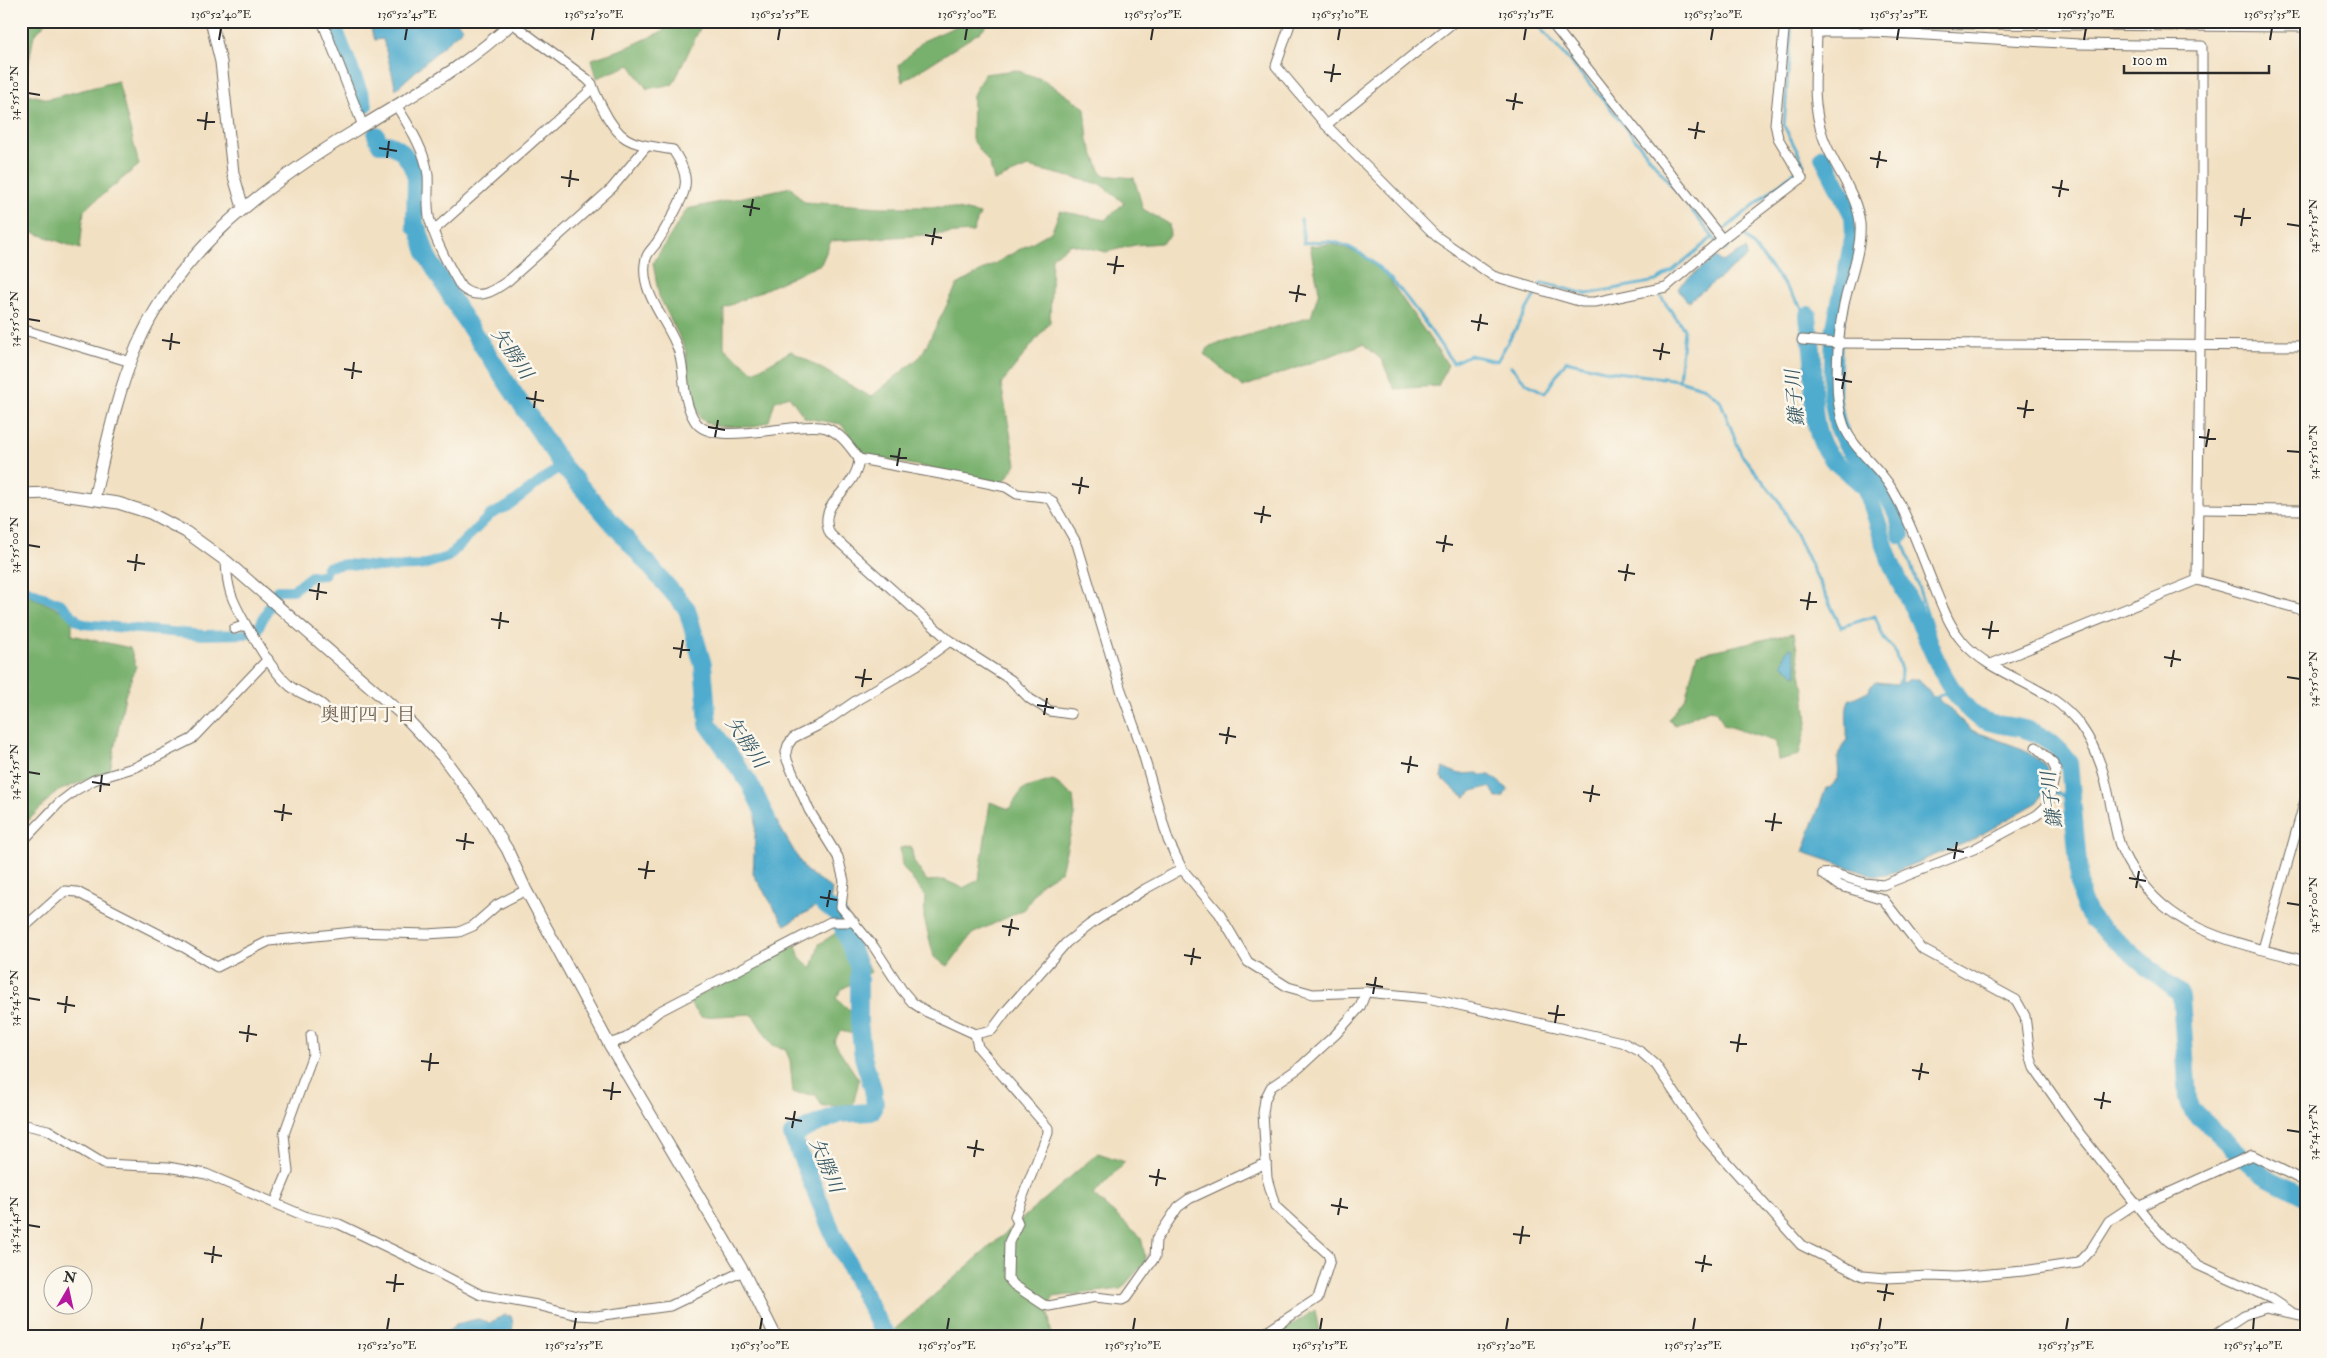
<svg xmlns="http://www.w3.org/2000/svg" width="2327" height="1358" font-family="'IM FELL Double Pica','Noto Serif JP',serif">
<rect width="100%" height="100%" fill="#fbf7ec"/>
<filter id="ink" filterUnits="userSpaceOnUse"><feTurbulence type="fractalNoise" baseFrequency=".02" numOctaves="2"/><feDisplacementMap in="SourceGraphic" scale="10" xChannelSelector="R" yChannelSelector="G"/><feConvolveMatrix kernelMatrix="1 2 1 2 8 2 1 2 1" color-interpolation-filters="sRGB"/></filter>
<filter id="wash" filterUnits="userSpaceOnUse"><feTurbulence type="fractalNoise" baseFrequency=".0096" numOctaves="4" result="noise"/><feDisplacementMap in="SourceGraphic" scale="20" xChannelSelector="R" yChannelSelector="G"/><feGaussianBlur stdDeviation="1.12" result="paint"/><feColorMatrix in="noise" values="0 0 0 0 0 0 0 0 0 0 0 0 0 0 0 0 0 1.4 0 .05"/><feComposite in="paint" operator="in"/></filter>
<g filter="url(#wash)">
<rect width="100%" height="100%" fill="#f2e0c2"/>
<g fill="#78b06d" stroke="#526e4c">
<path d="M21,21h27l-14,14 -11,58 25,6 70,-18 21,84 -55,45 -4,39 -59,-21z"/>
<path d="M665,21h12l23,7 -27,56 -26,5 -17,-24 -33,13 -5,-19 34,-11 37,-17z"/>
<path d="M961,21h29l-10,11 -78,50 -3,-17 24,-24 34,-15z"/>
<path d="M1016,70l28,10 41,28 3,32 14,35 32,3 9,31 26,15 1,12 -9,7 -26,2 -29,7 -35,-8 -19,13 -2,65 -49,62 15,80 -13,19 -139,-28 -23,-31 -36,-6 -16,-22 -14,5 -6,20 -15,6 -42,-1 -12,-8 -8,-22 -7,-48 -26,-52 -6,-33 34,-54 104,-22 13,15 78,5h66l32,7 -7,18 -142,9 -10,23 -97,44v40l30,24 37,-21 80,46 50,-41 36,-71 95,-54 8,-20 45,9 19,-17 -24,-19 -72,-17 -34,14 -4,-17 -18,-25 1,-44 11,-21z"/>
<path d="M1333,244l31,11 24,23 60,87 -10,21 -44,3 -12,-29 -19,-16 -120,43 -39,-33 6,-8 101,-29 8,-26 -9,-45z"/>
<path d="M21,592l41,19 10,10v14l58,13 6,18 -11,30 -15,74 -54,22 -35,36z"/>
<path d="M1794,633l10,57 3,33 -8,32 -21,5 -2,-18 -52,-17 -7,-14 -8,-2 -34,16 -6,-6 17,-23 11,-42z"/>
<path d="M1053,780l20,16 2,20 -14,55 -22,14 -14,24 -53,25 -24,32 -14,-9 -10,-39 1,-22 -23,-30 -2,-18 11,-2 3,16 13,19 17,-1 19,8 16,-8 11,-78 19,7 14,-20z"/>
<path d="M847,926l24,46 -29,17 -6,9 16,15 2,21 -14,-3 -6,11 25,38 -6,25 -31,1 -6,-11 -23,-2 -3,-33 -5,-11 -13,-4 -20,-31 -51,3 -11,-13 4,-6 102,-53 4,13 12,10 7,-24z"/>
<path d="M1098,1153l27,9 -32,33 48,42 5,24 -25,28 -68,8 -5,14 4,26h-152l-5,-8z"/>
<path d="M1315,1310l5,27h-47z"/>
</g>
<g fill="#4facce" stroke="#3d6c7c">
<path d="M368,21h88l7,7 -67,61 -13,-50 -8,1z"/>
<path d="M1746,249l1,8 -58,44 -3,-1 -8,-11 4,-6 34,-26 6,5z"/>
<path d="M1790,648h2c3,8 5,17 5,26l-2,1 -13,-11 4,-13z"/>
<path d="M1910,679h9l14,18h4l34,33 52,19 22,16 2,4 -2,13 4,4 -1,5 -5,1 -5,10 -68,39 -84,34 -12,1 -71,-24 23,-64h3c16,-12 6,-21 10,-35 2,-5 7,-9 8,-14 1,-14 -3,-26 2,-39l21,-10v-4l6,-4 21,2 3,-4 4,3z"/>
<path d="M1443,768l17,6 18,-1 3,2h9l18,14 -5,8 -7,1 -4,-9 -4,-2 -15,4 -7,6c-11,-5 -17,-12 -25,-20z"/>
<path d="M760,793l45,77 27,19 -2,13 -13,4 -32,19 -32,-51 4,-76z"/>
<path d="M504,1315l7,1 2,7 -1,14h-68l2,-5 6,-3 4,-5 22,-5 12,4z"/>
</g>
<g fill="none" stroke-linecap="round" stroke-linejoin="round">
<g stroke="#4facce" stroke-width="3">
<path d="M1534,21l70,79 112,141"/>
<path d="M1301,219l3,24c11,-1 23,-3 34,0 50,15 86,80 115,120l16,-8 28,6 45,-78 45,11 69,-13 16,-10 41,-34"/>
<path d="M1725,229l79,-65 -20,-38 8,-105"/>
<path d="M1723,250l21,-16 64,81"/>
<path d="M1661,297l23,32 -5,51 26,8 15,12 21,54 40,50 60,123 34,-11 9,23 10,10 7,21 -1,14"/>
<path d="M1511,366l15,17 19,10 21,-32 42,10 71,9"/>
<path d="M1901,535l51,154 -18,10"/>
<path d="M2052,790l20,12"/>
</g>
<path stroke="#4facce" stroke-width="10" d="M21,587l40,17 17,17 5,3 121,11 41,-1 13,-5 19,-39h16l18,-14 13,-1 3,-8 19,-3 35,3 39,-1 28,-9 42,-42 18,-9 54,-41"/>
<g stroke="#4facce" stroke-width="18">
<path d="M331,21l33,84"/>
<path d="M376,135l4,9c19,-2 31,16 36,34l-1,48 4,5 8,25 36,61 99,148 125,144 16,56 5,59 42,60 17,35"/>
<path d="M1823,157l30,59 1,18 -20,98 -2,64 5,28 8,18 8,11 26,27 18,34 4,21"/>
<path d="M1808,315c1,15 4,30 5,46 1,29 -3,64 13,90 10,16 27,22 39,37 12,26 17,55 29,82 9,19 20,38 28,58 13,30 25,60 49,84 15,14 35,12 53,17 19,5 34,18 45,33l12,135c4,13 9,21 19,30l79,66 2,4 7,102 4,11 60,56 13,10 41,21"/>
<path d="M810,885l13,19 14,9 22,55v54l4,35 10,32 2,15 -4,8 -32,2 -47,21 41,99 48,94 8,9"/>
</g>
</g>
</g>
<g filter="url(#ink)">
<g fill="none" stroke-linecap="round" stroke-linejoin="round">
<g stroke="#716a60" stroke-width="11">
<g id="minor">
<path d="M322,21l41,105"/>
<path d="M1291,21l-15,45 50,59 110,111 57,40 89,26h13l71,-15 56,-48 80,-61 -24,-40 -3,-14 10,-103"/>
<path d="M1550,21l172,218"/>
<path d="M1817,21c1,42 -8,75 6,116 10,29 34,56 37,86 2,26 -10,55 -16,81 -5,24 -7,51 -7,76 0,14 2,32 7,46 10,24 33,39 46,60 19,31 33,74 47,108 7,16 13,33 25,47 32,38 88,42 118,84 27,38 27,68 37,110 3,14 9,25 17,37 40,62 105,71 172,89"/>
<path d="M512,23l75,56 5,5c2,8 7,17 11,25 19,38 33,34 70,41 18,27 15,38 0,65 -6,10 -11,21 -18,30 -5,6 -10,11 -10,19 -4,32 25,59 34,88 7,23 2,47 16,69 17,28 103,-1 131,7 15,5 24,19 33,31 -2,33 -44,42 -29,75l120,107 61,39 19,19 20,12 21,3"/>
<path d="M1817,32h58l204,12 123,2v139l-5,395"/>
<path d="M1875,32l2,-9 429,4"/>
<path d="M396,105c13,21 29,45 32,70 1,15 -2,32 2,46 7,24 19,45 31,66 17,15 33,4 48,-7l103,-92 34,-41"/>
<path d="M1326,125l129,-104"/>
<path d="M433,231l160,-143"/>
<path d="M21,329l110,33"/>
<path d="M1802,340l37,3 467,3"/>
<path d="M859,459l114,21 33,7 11,7 28,3 7,4 25,43 43,143 20,56 28,97 14,29 37,44 29,49 40,25 25,7 53,-2 62,6 194,44 19,10 15,13 49,73 96,107 62,31 23,2 44,-2 26,1 67,-6 55,-8 14,-15 17,-27 27,-18"/>
<path d="M2199,509l107,1"/>
<path d="M226,561c1,29 6,39 20,64l-12,4"/>
<path d="M246,625c13,21 26,46 44,61 11,9 24,11 34,20"/>
<path d="M950,641l-33,24 -60,35 -32,22 -32,16 -5,7 -2,7 1,8 22,50 29,47 6,24 -3,26 33,40 28,43 11,13 14,9 48,22 17,-4 15,-20 59,-67 23,-18 56,-36 37,-20"/>
<path d="M1991,664l206,-84 109,31"/>
<path d="M21,843l38,-40 17,-13 18,-10 42,-13 56,-28 76,-80"/>
<path d="M1823,874l15,11 45,14 39,50 94,51 9,16 5,39 4,13 46,66 71,89 16,17 31,25 74,34 18,12"/>
<path d="M1823,874l9,-1 32,10 19,2 91,-36 63,-34 11,-10 8,-35 -4,-8 -16,-15"/>
<path d="M21,930l44,-39 12,1 103,53 37,22 52,-26 84,-9 74,2 32,-2 14,-6 24,-21 29,-15"/>
<path d="M2263,949l43,-152"/>
<path d="M975,1034l3,13 70,81v5l-33,83 3,7 -9,19 -1,36 6,7 30,20 5,1 46,-9 27,3 4,-2 29,-41 1,-17 22,-33 11,-8 77,-36"/>
<path d="M609,1044l17,-6 32,-26 172,-90h24"/>
<path d="M21,1124l27,6 56,34 64,3 38,7 101,43 32,7 71,34 71,37 56,10 40,10 19,1 74,-10 73,-35"/>
<path d="M275,1203l13,-31 -4,-38 29,-80 -2,-19"/>
<path d="M2140,1206l112,-51 54,27"/>
<path d="M1259,1337l59,-39 12,-38 -2,-6 -53,-48 -8,-28 -4,-65 2,-14 6,-12 28,-19 37,-34 24,-27 6,-15"/>
<path d="M2211,1337l33,-22 22,-7 40,8"/>
</g>
</g>
<g stroke="#716a60" stroke-width="13">
<g id="tertiary">
<path d="M211,21l10,41 12,111 10,35"/>
<path d="M21,494l27,-1 70,10 32,10 36,19 40,29 179,156 37,39 43,58 22,35 19,41 83,154 134,227 33,66"/>
<path d="M94,499c12,-52 22,-104 43,-153 42,-98 130,-162 219,-216 53,-33 113,-65 158,-109"/>
</g>
</g>
<use href="#minor" stroke="#fff" stroke-width="9"/>
<use href="#tertiary" stroke="#fff" stroke-width="11"/>
</g>
</g>
<path fill="none" stroke="#2b2b2b" stroke-width="2" d="M219,40l2,-12M405,40l2,-12M592,40l2,-12M778,40l2,-12M965,40l2,-12M1151,40l2,-12M1338,40l2,-12M1524,40l2,-12M1711,40l2,-12M1897,40l2,-12M2084,40l2,-12M2270,40l2,-12M1324,72l17,2M1331,82l3,-18M28,93l12,2M1506,100l17,3M1513,110l3,-17M197,120l18,2M1688,129l17,3M205,130l2,-18M1695,139l3,-17M379,148l18,3M387,158l2,-17M1870,158l17,3M1877,168l3,-17M561,177l18,3M569,187l2,-17M2052,187l17,3M2059,197l3,-17M743,206l17,3M750,216l3,-17M2234,216l17,2M2287,224l13,2M2241,226l3,-18M925,235l17,3M932,245l3,-17M1107,264l17,2M1114,274l3,-18M1289,292l17,3M1296,302l3,-17M28,319l12,2M1471,321l17,3M1478,331l3,-17M162,340l18,3M170,350l2,-17M1653,350l17,3M1660,360l3,-17M344,369l18,3M352,379l2,-17M1835,379l17,3M1842,389l3,-17M526,398l18,3M534,408l2,-17M2017,408l17,2M2024,418l3,-18M708,427l17,3M715,437l3,-17M2199,437l17,2M2206,447l3,-18M2287,451l13,1M890,456l17,2M897,466l3,-18M1072,484l17,3M1079,494l3,-17M1254,513l17,3M1261,523l3,-17M1436,542l17,3M28,545l12,2M1443,552l3,-17M127,561l18,3M135,571l2,-17M1618,571l17,3M1625,581l3,-17M309,590l18,3M317,600l2,-17M1800,600l17,2M1807,610l3,-18M491,619l18,3M499,629l2,-17M1982,629l17,2M1989,639l3,-18M673,648l17,2M2164,657l17,3M680,658l3,-18M2171,667l3,-17M855,677l17,2M2287,677l13,2M862,687l3,-18M1037,705l17,3M1044,715l3,-17M1219,734l17,3M1226,744l3,-17M1401,763l17,3M28,772l12,2M1408,773l3,-17M92,782l18,3M100,792l2,-17M1583,792l17,3M1590,802l3,-17M274,811l18,3M282,821l2,-17M1765,821l17,2M1772,831l3,-18M456,840l18,3M1947,849l17,3M464,850l2,-17M1954,859l3,-17M638,869l17,2M2129,878l17,3M645,879l3,-18M2136,888l3,-17M820,897l17,3M2287,903l13,2M827,907l3,-17M1002,926l17,3M1009,936l3,-17M1184,955l17,3M1191,965l3,-17M1366,984l17,3M1373,994l3,-17M28,998l12,2M57,1003l18,3M65,1013l2,-17M1548,1013l17,2M1555,1023l3,-18M239,1032l18,3M247,1042l2,-17M1730,1042l17,2M1737,1052l3,-18M421,1061l18,2M1912,1070l17,3M429,1071l2,-18M1919,1080l3,-17M603,1090l18,2M2094,1099l17,3M611,1100l2,-18M2101,1109l3,-17M785,1118l17,3M792,1128l3,-17M2287,1130l13,2M967,1147l17,3M974,1157l3,-17M1149,1176l17,3M1156,1186l3,-17M1331,1205l17,3M1338,1215l3,-17M28,1225l12,2M1513,1234l17,2M1520,1244l3,-18M204,1253l18,3M1695,1262l17,3M212,1263l2,-17M1702,1272l3,-17M386,1282l18,2M1877,1291l17,3M394,1292l2,-18M1884,1301l3,-17M201,1330l2,-12M387,1330l2,-12M574,1330l2,-12M760,1330l2,-12M947,1330l2,-12M1133,1330l2,-12M1320,1330l2,-12M1506,1330l2,-12M1693,1330l2,-12M1879,1330l2,-12M2066,1330l2,-12M2253,1330l1,-12"/>
<g text-anchor="middle" stroke-width="5" stroke-linejoin="round" paint-order="stroke">
<g font-size="19" font-style="italic" fill="#385864" stroke="#fbf7ec">
<text transform="translate(513 353) rotate(56)" y="7">矢勝川</text>
<text transform="translate(1794 398) rotate(-95)" y="7">鎌子川</text>
<text transform="translate(747 742) rotate(56)" y="7">矢勝川</text>
<text transform="translate(2051 800) rotate(-97)" y="7">鎌子川</text>
<text transform="translate(827 1165) rotate(67)" y="7">矢勝川</text>
</g>
<g font-size="19" fill="#6b5c4d" stroke="#fbf7ec">
<text x="368" y="721">奥町四丁目</text>
</g>
</g>
<rect width="2327" height="1358" fill="none" stroke="#fbf7ec" stroke-width="55"/>
<g transform="translate(68 1290) rotate(9)"><circle r="24" fill="#fbf7ec" stroke="#a8a59f"/>
<path d="M0-4L9 19L0 12L-9 19Z" fill="#b5179e"/>
<text y="-8" font-size="14" font-weight="bold" text-anchor="middle" fill="#2b2b2b">N</text>
</g>
<path d="M2124 65v8h145v-8" fill="none" stroke="#2b2b2b" stroke-width="2.5"/>
<text x="2132" y="65" font-size="15" fill="#2b2b2b" stroke="#fbf7ec" stroke-width="4" paint-order="stroke">100 m</text>
<rect x="28" y="28" width="2272" height="1302" fill="none" stroke="#2b2b2b" stroke-width="2"/>
<g font-size="12" text-anchor="middle" fill="#2b2b2b">
<text x="221" y="18">136°52'40"E</text>
<text x="407" y="18">136°52'45"E</text>
<text x="594" y="18">136°52'50"E</text>
<text x="780" y="18">136°52'55"E</text>
<text x="967" y="18">136°53'00"E</text>
<text x="1153" y="18">136°53'05"E</text>
<text x="1340" y="18">136°53'10"E</text>
<text x="1526" y="18">136°53'15"E</text>
<text x="1713" y="18">136°53'20"E</text>
<text x="1899" y="18">136°53'25"E</text>
<text x="2086" y="18">136°53'30"E</text>
<text x="2272" y="18">136°53'35"E</text>
<text transform="translate(14 93) rotate(-90)" y="4">34°55'10"N</text>
<text transform="translate(2313 226) rotate(-90)" y="4">34°55'15"N</text>
<text transform="translate(14 319) rotate(-90)" y="4">34°55'05"N</text>
<text transform="translate(2313 452) rotate(-90)" y="4">34°55'10"N</text>
<text transform="translate(14 545) rotate(-90)" y="4">34°55'00"N</text>
<text transform="translate(2313 679) rotate(-90)" y="4">34°55'05"N</text>
<text transform="translate(14 772) rotate(-90)" y="4">34°54'55"N</text>
<text transform="translate(2313 905) rotate(-90)" y="4">34°55'00"N</text>
<text transform="translate(14 998) rotate(-90)" y="4">34°54'50"N</text>
<text transform="translate(2313 1132) rotate(-90)" y="4">34°54'55"N</text>
<text transform="translate(14 1225) rotate(-90)" y="4">34°54'45"N</text>
<text x="201" y="1349">136°52'45"E</text>
<text x="387" y="1349">136°52'50"E</text>
<text x="574" y="1349">136°52'55"E</text>
<text x="760" y="1349">136°53'00"E</text>
<text x="947" y="1349">136°53'05"E</text>
<text x="1133" y="1349">136°53'10"E</text>
<text x="1320" y="1349">136°53'15"E</text>
<text x="1506" y="1349">136°53'20"E</text>
<text x="1693" y="1349">136°53'25"E</text>
<text x="1879" y="1349">136°53'30"E</text>
<text x="2066" y="1349">136°53'35"E</text>
<text x="2253" y="1349">136°53'40"E</text>
</g>
</svg>
